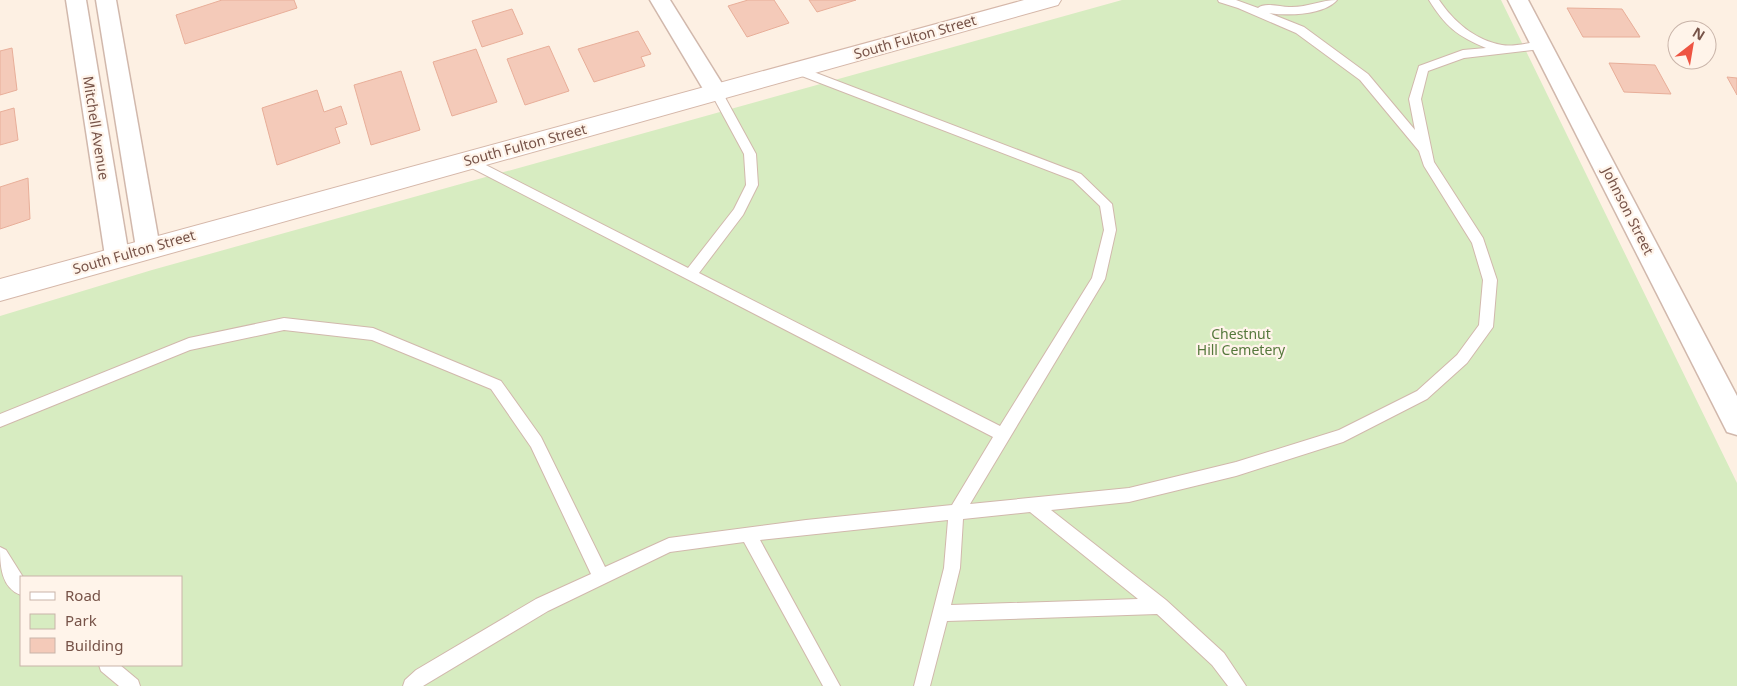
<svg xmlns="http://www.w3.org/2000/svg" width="1737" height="686" font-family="'Noto Sans',sans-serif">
<rect width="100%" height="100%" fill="#fdf0e3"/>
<path fill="#d7ecc1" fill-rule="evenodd" d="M1122,0h379l236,483v203h-1737v-370l152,-46zM21,577h160v88h-160z"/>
<g fill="#f4cab9" stroke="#e8ae99">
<path d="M222,0h72l3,8 -112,36 -9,-29z"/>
<path d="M748,0h26l15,23 -42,14 -19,-31z"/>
<path d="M809,0h47l-39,12z"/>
<path d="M1567,8l55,1 18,28h-57z"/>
<path d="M512,9l11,25 -41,13 -10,-26z"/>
<path d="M638,31l13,23 -10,3 4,9 -51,16 -16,-33z"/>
<path d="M549,46l20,45 -44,14 -18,-46z"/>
<path d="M12,48l5,42 -17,5v-44z"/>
<path d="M476,49l21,53 -45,14 -19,-54z"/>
<path d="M1609,63l46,2 16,29 -47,-2z"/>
<path d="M401,71l19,59 -49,15 -17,-60z"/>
<path d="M1727,77l10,1v17z"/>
<path d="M317,90l7,22 17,-6 6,18 -12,4 5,15 -63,22 -15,-57z"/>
<path d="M14,108l4,32 -18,5v-33z"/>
<path d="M28,178l2,41 -30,10v-42z"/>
</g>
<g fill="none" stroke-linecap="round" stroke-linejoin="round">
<g stroke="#d1b8ac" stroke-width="2">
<g id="lane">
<path d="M1218,0h18l22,8c7,-6 22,-1 31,-1 17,1 32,-7 48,-7 -13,15 -49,16 -68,13l35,14 64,47 47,56 -6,-31 10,-33 44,-16 23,-2c-29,-12 -41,-22 -57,-48h10c15,22 36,40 63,45 11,2 27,-2 39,-4l6,4 -6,4 -77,9 -36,13 -7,28 13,63 49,76 14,42 -4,47 -26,36 -40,36 -84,43 -107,34 -107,26 -78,8 115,90 58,53 22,33h-18l-16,-21 -55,-51 -210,7 -17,65h-16l30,-118 4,-48 -188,20 80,146h-17l-79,-144 -74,10 -122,59 -125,75h-20l2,-6 11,-10 120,-71 55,-25 -60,-127 -40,-58 -119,-49 -88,-10 -94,20 -190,77v-13l189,-76 95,-20 89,10 128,53 40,56 64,130 64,-29 137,-18 146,-15 41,-68 -529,-273 -2,-3 2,-3h8l216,110 46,-59 12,-24 -2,-31 -33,-61 2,-3h8l35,64 2,31 -15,30 -44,58 301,153 92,-148 12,-48 -4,-24 -27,-26 -279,-107 -2,-3 6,-4 283,108 31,30 4,26 -11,49 -135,225 159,-16 107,-26 103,-32 78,-39 40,-36 22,-30 4,-45 -11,-37 -48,-77 -5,-15 -59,-71 -64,-47 -58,-25 -19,-6zM1030,512l108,87 -187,6 9,-37 3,-49z"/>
<path d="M0,547l6,3 17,27h-2v18c-20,-7 -21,-30 -21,-48z"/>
<path d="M99,665h21l18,15 2,6h-21l-18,-15z"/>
</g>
</g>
<g stroke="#d1b8ac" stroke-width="3">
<g id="street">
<path d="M66,0h20l43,256 -3,7 -9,3 -9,-3 -3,-7z"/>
<path d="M96,0h20l44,248 -3,7 -9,3 -9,-3 -3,-7z"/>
<path d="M650,0h20l58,93 -3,6 -8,2 -8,-2z"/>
<path d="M1508,0h20l209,396v39l-10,-3z"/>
</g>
</g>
<g stroke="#d5b7a9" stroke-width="2">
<path id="secondary" d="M1024,0h37l-3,5 -1058,296v-22z"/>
</g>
<use href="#lane" fill="#fff" fill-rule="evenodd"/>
<use href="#street" fill="#fff" fill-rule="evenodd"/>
<use href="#secondary" fill="#fff" fill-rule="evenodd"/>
</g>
<g text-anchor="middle" stroke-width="4.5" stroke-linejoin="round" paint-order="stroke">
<g font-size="14" fill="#775348" stroke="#fff4ea">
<text transform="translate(915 37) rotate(-16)" y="5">South Fulton Street</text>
<text transform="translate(96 128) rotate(81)" y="5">Mitchell Avenue</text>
<text transform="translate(525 145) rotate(-15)" y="5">South Fulton Street</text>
<text transform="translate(1628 211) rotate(63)" y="5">Johnson Street</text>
<text transform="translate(134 252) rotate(-16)" y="5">South Fulton Street</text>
</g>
<g font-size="14" fill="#55783c" stroke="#fff4ea">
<text x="1241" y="339">Chestnut<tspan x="1241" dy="16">Hill Cemetery</tspan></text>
</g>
</g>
<rect x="20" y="576" width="162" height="90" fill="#fff4ea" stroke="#c9b4a9"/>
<rect x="30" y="592" width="25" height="8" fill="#ffffff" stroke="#c9b4a9"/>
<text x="65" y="601" font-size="15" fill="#775348">Road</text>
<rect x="30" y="614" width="25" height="15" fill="#d7ecc1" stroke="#c9b4a9"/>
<text x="65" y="626" font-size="15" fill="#775348">Park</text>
<rect x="30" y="638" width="25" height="15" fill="#f4cab9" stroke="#c9b4a9"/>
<text x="65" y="651" font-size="15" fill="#775348">Building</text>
<g transform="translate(1692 45) rotate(31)"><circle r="24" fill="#fff4ea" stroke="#c9b4a9"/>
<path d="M0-4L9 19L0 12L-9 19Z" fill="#ee5442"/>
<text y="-8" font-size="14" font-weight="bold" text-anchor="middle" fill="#775348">N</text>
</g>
</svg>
